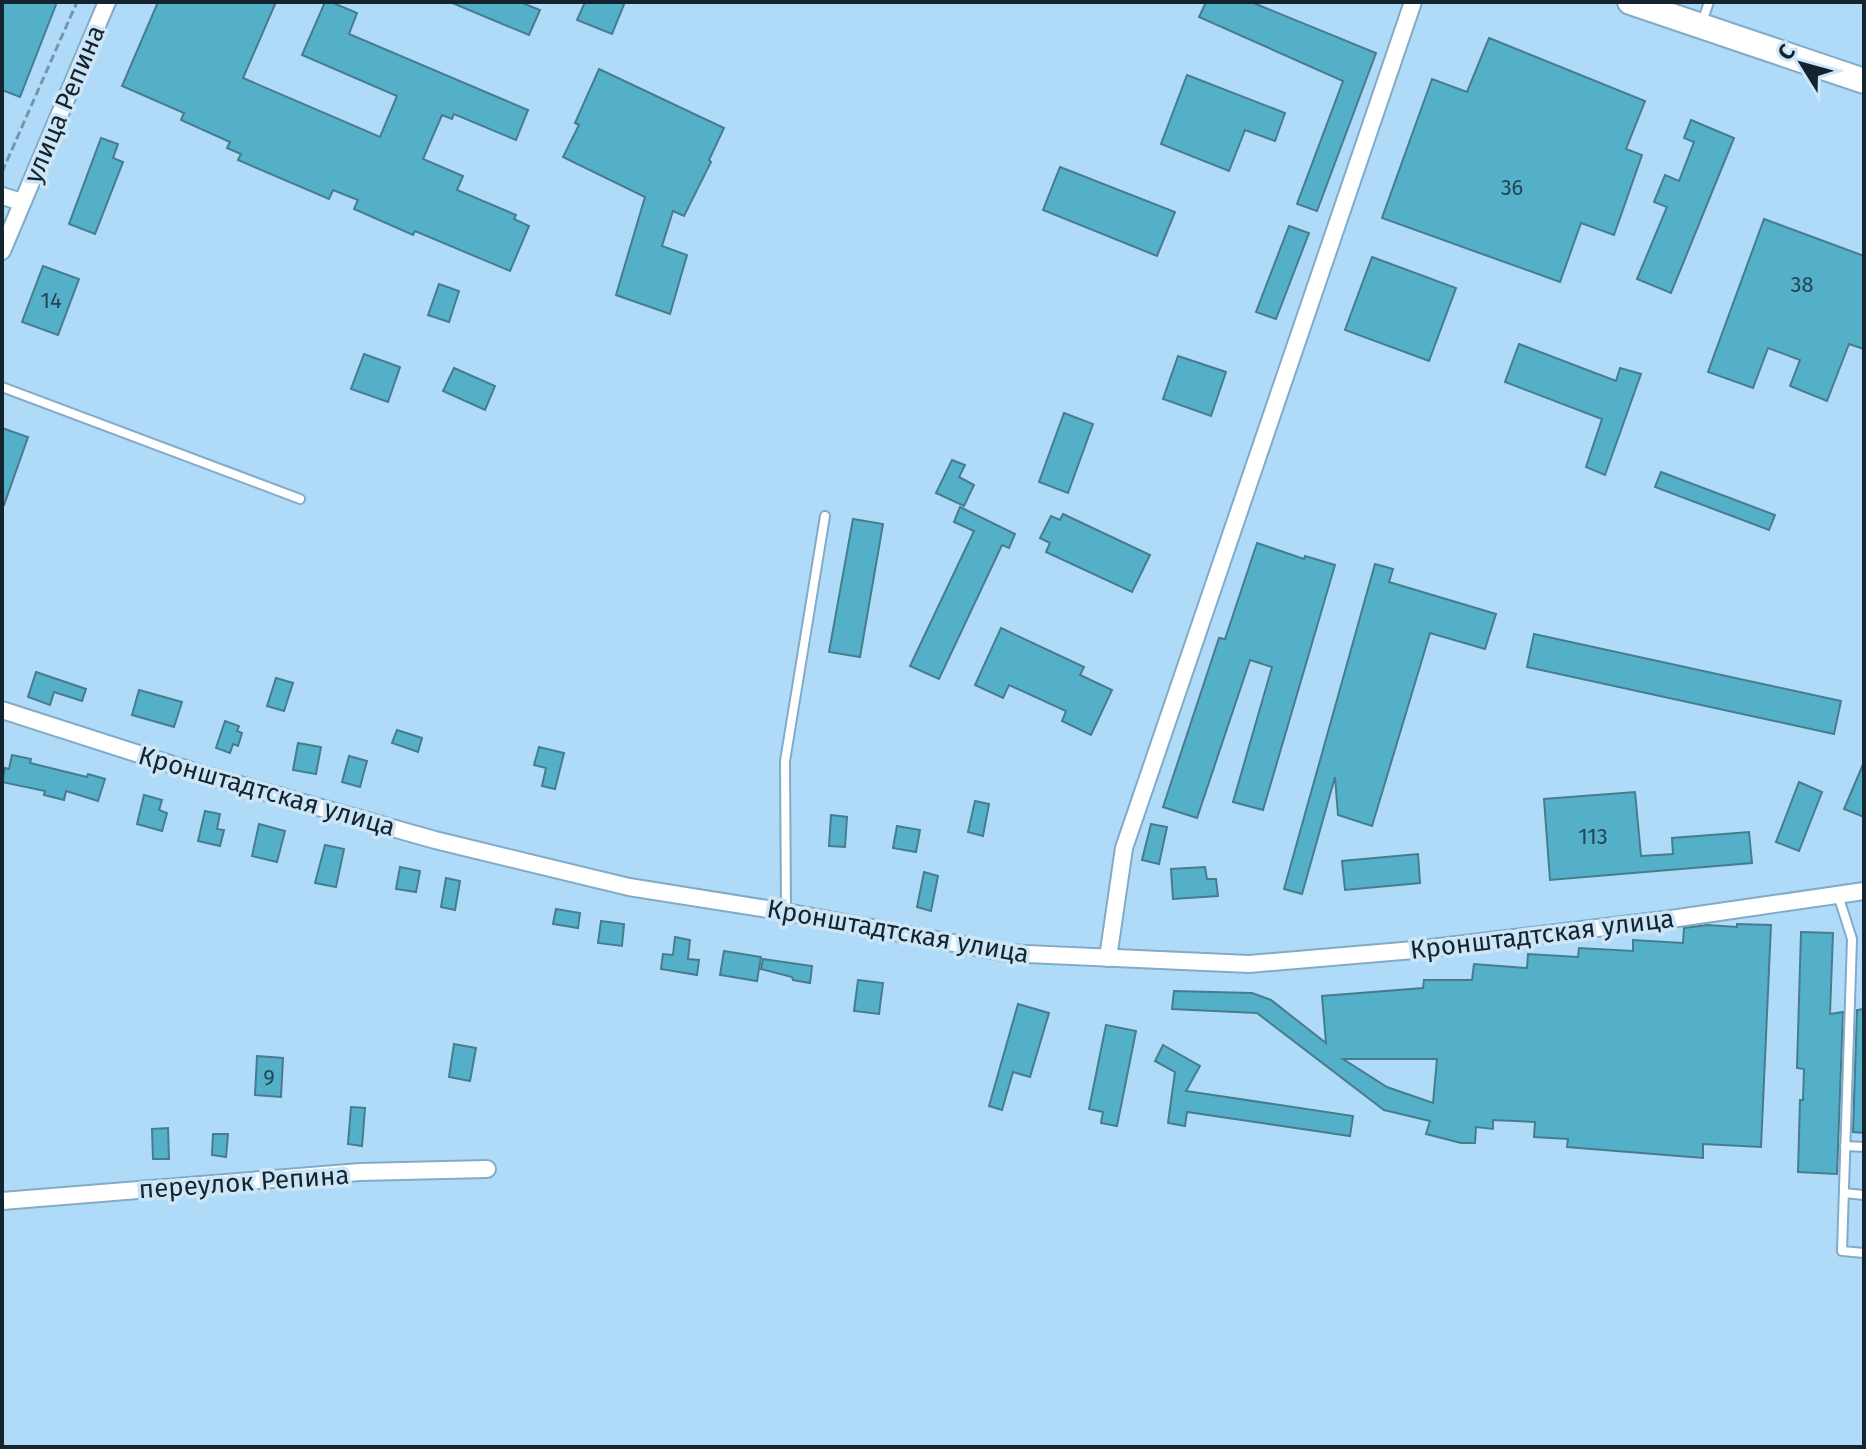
<svg xmlns="http://www.w3.org/2000/svg" width="1866" height="1449" font-family="'Fira Sans',sans-serif">
<rect width="100%" height="100%" fill="#afdbf9"/>
<g fill="#54b0c9" stroke="#477c8c" stroke-width="2" fill-rule="evenodd">
<path d="M2,2h55l-37,95 -18,-7z"/>
<path d="M158,2h118l-33,76 137,59 17,-41 -95,-41 23,-53h6l26,11 -8,21 179,76 -12,30 -62,-26 -2,5 -10,-4 -19,44 40,17 -6,14 59,25 -2,4 15,7 -19,45 -95,-40 -2,4 -59,-26 4,-9 -25,-10 -4,9 -91,-39 3,-6 -14,-6 3,-6 -49,-22 3,-7 -62,-27z"/>
<path d="M450,2h70l20,8 -11,25z"/>
<path d="M585,2h40l-13,32 -35,-14z"/>
<path d="M1206,2h45l125,51 -59,158 -20,-7 46,-123 -144,-64z"/>
<path d="M1489,38l156,63 -19,48 16,6 -28,80 -33,-12 -21,59 -178,-64 50,-139 35,13z"/>
<path d="M599,69l125,59 -15,32 2,2 -27,54 -11,-5 -11,35 25,9 -17,59 -54,-19 29,-98 -82,-40 16,-32 -4,-2z"/>
<path d="M1187,75l98,38 -10,28 -30,-11 -16,41 -68,-27z"/>
<path d="M1691,120l43,18 -63,155 -34,-14 30,-72 -13,-5 11,-27 14,6 15,-39 -10,-4z"/>
<path d="M101,138l17,6 -5,14 10,4 -28,72 -26,-10z"/>
<path d="M1060,167l115,45 -18,44 -114,-46z"/>
<path d="M1764,219l100,37v93l-15,-5 -22,57 -37,-15 10,-26 -32,-12 -15,40 -45,-16z"/>
<path d="M1289,226l20,7 -33,86 -20,-7z"/>
<path d="M1372,257l84,31 -27,73 -84,-31z"/>
<path d="M43,266l36,13 -21,56 -36,-13z"/>
<path d="M439,284l20,7 -10,31 -21,-7z"/>
<path d="M1519,344l97,37 4,-13 21,6 -36,101 -19,-8 16,-48 -97,-37z"/>
<path d="M364,354l36,13 -12,35 -37,-13z"/>
<path d="M1178,356l48,16 -15,44 -48,-17z"/>
<path d="M454,368l41,18 -10,24 -42,-19z"/>
<path d="M1064,413l29,11 -25,69 -29,-11z"/>
<path d="M2,428l26,9 -24,68 -2,-1z"/>
<path d="M952,460l13,5 -6,12 15,8 -10,21 -28,-13z"/>
<path d="M1661,472l114,43 -6,15 -114,-43z"/>
<path d="M960,507l55,27 -6,14 -7,-3 -63,134 -29,-13 64,-135 -20,-9z"/>
<path d="M1063,514l87,41 -18,37 -86,-40 4,-9 -10,-5 11,-22 9,4z"/>
<path d="M853,519l30,5 -23,133 -31,-5z"/>
<path d="M1257,543l47,16 1,-3 30,9 -72,245 -30,-8 39,-135 -22,-7 -53,158 -34,-11 56,-169 6,1z"/>
<path d="M1375,564l18,5 -4,13 107,32 -11,35 -55,-16 -58,193 -34,-11 -3,-38 -33,117 -18,-5z"/>
<path d="M1001,628l83,39 -4,8 32,15 -21,45 -29,-14 4,-10 -57,-26 -6,13 -28,-13z"/>
<path d="M1534,634l307,67 -7,33 -307,-67z"/>
<path d="M36,672l50,17 -4,12 -28,-9 -4,13 -22,-8z"/>
<path d="M276,678l17,5 -9,28 -17,-5z"/>
<path d="M139,690l43,12 -8,25 -42,-12z"/>
<path d="M225,721l14,5 -2,5 5,2 -4,13 -5,-2 -3,9 -14,-5z"/>
<path d="M397,730l25,8 -4,14 -26,-9z"/>
<path d="M298,743l23,4 -5,27 -23,-4z"/>
<path d="M539,747l25,6 -9,36 -13,-3 4,-18 -12,-3z"/>
<path d="M12,755l19,4 -1,4 57,14 1,-3 17,5 -7,22 -32,-10 -2,9 -20,-5 1,-4 -43,-9 3,-14 4,1z"/>
<path d="M349,756l18,5 -7,26 -18,-5z"/>
<path d="M1864,762v55l-20,-8z"/>
<path d="M1799,782l23,10 -23,59 -23,-9z"/>
<path d="M1635,792l6,64 32,-2 -1,-16 77,-6 3,31 -202,17 -6,-81z"/>
<path d="M144,795l18,5 -3,10 8,3 -5,18 -25,-7z"/>
<path d="M975,801l14,3 -6,32 -15,-4z"/>
<path d="M205,811l15,3 -3,15 7,1 -4,16 -22,-5z"/>
<path d="M831,815l16,2 -2,30 -16,-1z"/>
<path d="M259,824l26,7 -8,31 -25,-6z"/>
<path d="M1151,824l16,3 -8,37 -17,-4z"/>
<path d="M897,826l23,4 -4,22 -23,-4z"/>
<path d="M325,845l19,4 -8,38 -21,-4z"/>
<path d="M1418,854l2,29 -75,7 -3,-29z"/>
<path d="M400,867l20,4 -4,21 -20,-3z"/>
<path d="M1205,867l2,12h9l2,17 -45,3 -2,-30z"/>
<path d="M924,872l14,4 -7,35 -14,-4z"/>
<path d="M446,878l14,3 -5,29 -14,-3z"/>
<path d="M556,909l24,4 -2,15 -25,-4z"/>
<path d="M601,921l23,3 -2,22 -24,-3z"/>
<path d="M1737,924l34,1 -10,222 -58,-3v14l-136,-11 1,-8 -34,-2 1,-15 -42,-2v9l-17,-2 -1,16h-14l-35,-9 4,-13 -46,-11 -127,-97 -85,-4 2,-18 78,2 19,7 55,43 -4,-47 101,-8 1,-8h48l2,-16 53,4 1,-14 50,3 1,-9 54,3v-11l50,3 1,-15 23,-3 30,2zM1343,1059h94l-4,44 -46,-16z"/>
<path d="M1801,932l32,1 -3,81 13,-2 -6,162 -39,-2 2,-72h3l1,-31 -7,-1z"/>
<path d="M675,937l15,3 -2,19 11,1 -2,15 -36,-6 2,-15 10,1z"/>
<path d="M724,951l37,6 -4,24 -37,-6z"/>
<path d="M763,959l49,7 -2,17 -17,-3 -1,-3 -31,-8z"/>
<path d="M858,980l25,3 -4,31 -25,-3z"/>
<path d="M1018,1004l31,9 -19,64 -17,-5 -11,38 -13,-4z"/>
<path d="M1864,1009v124l-11,-1 4,-122z"/>
<path d="M1106,1025l30,6 -19,95 -16,-3 2,-11 -14,-3z"/>
<path d="M454,1044l22,4 -6,33 -21,-4z"/>
<path d="M1163,1045l37,21 -14,25 167,25 -3,20 -163,-24 -2,14 -17,-3 7,-51 -20,-11z"/>
<path d="M257,1056l26,2 -2,39 -26,-2z"/>
<path d="M351,1107l14,1 -3,38 -14,-2z"/>
<path d="M168,1128l1,31h-16l-1,-30z"/>
<path d="M213,1134h15l-2,23 -14,-2z"/>
</g>
<g fill="none" stroke-linecap="round" stroke-linejoin="round">
<g stroke="#81abc8" stroke-width="12">
<g id="service">
<path d="M1701,25l8,-23"/>
<path d="M2,387l298,112"/>
<path d="M1838,895l14,44 -10,312 22,2"/>
<path d="M786,912l-1,-151 40,-245"/>
<path d="M1845,1146l19,1"/>
<path d="M1844,1193l20,2"/>
</g>
</g>
<g stroke="#81abc8" stroke-width="20">
<g id="minor">
<path d="M2,196l20,6"/>
<path d="M2,251l105,-249"/>
<path d="M2,710l199,64 234,66 194,47 157,25 221,41 242,11 165,-14 250,-30 200,-29"/>
<path d="M1108,958l16,-110 289,-846"/>
<path d="M2,1201l358,-29 127,-3"/>
</g>
</g>
<g stroke="#81abc8" stroke-width="28">
<path id="primary" d="M1630,2l234,79"/>
</g>
<path stroke="#7496ad" stroke-width="3" stroke-dasharray="8 4" stroke-linecap="butt" d="M2,172l75,-170"/>
<use href="#service" stroke="#fff" stroke-width="8"/>
<use href="#minor" stroke="#fff" stroke-width="16"/>
<use href="#primary" stroke="#fff" stroke-width="24"/>
</g>
<g text-anchor="middle" stroke-width="7" stroke-linejoin="round" paint-order="stroke">
<g font-size="22" fill="#234756">
<text x="1512" y="195">36</text>
<text x="1802" y="292">38</text>
<text x="51" y="308">14</text>
<text x="1593" y="844">113</text>
<text x="269" y="1085">9</text>
</g>
<g font-size="26" fill="#13242f" stroke="#cce6f8">
<text transform="translate(64 104) rotate(-67)" y="9">улица Репина</text>
<text transform="translate(267 791) rotate(16)" y="9">Кронштадтская улица</text>
<text transform="translate(898 931) rotate(10)" y="9">Кронштадтская улица</text>
<text transform="translate(1542 934) rotate(-7)" y="9">Кронштадтская улица</text>
<text transform="translate(244 1182) rotate(-4)" y="9">переулок Репина</text>
</g>
</g>
<rect width="1866" height="1449" fill="none" stroke="#13242f" stroke-width="8"/>
<g transform="translate(1802 64) rotate(307)" stroke="#cce6f8" stroke-width="6" paint-order="stroke">
<path d="M0-6L14 30L0 20L-14 30Z" fill="#13242f"/>
<text y="-12" font-size="22" font-weight="bold" text-anchor="middle" fill="#13242f">С</text>
</g>
</svg>
